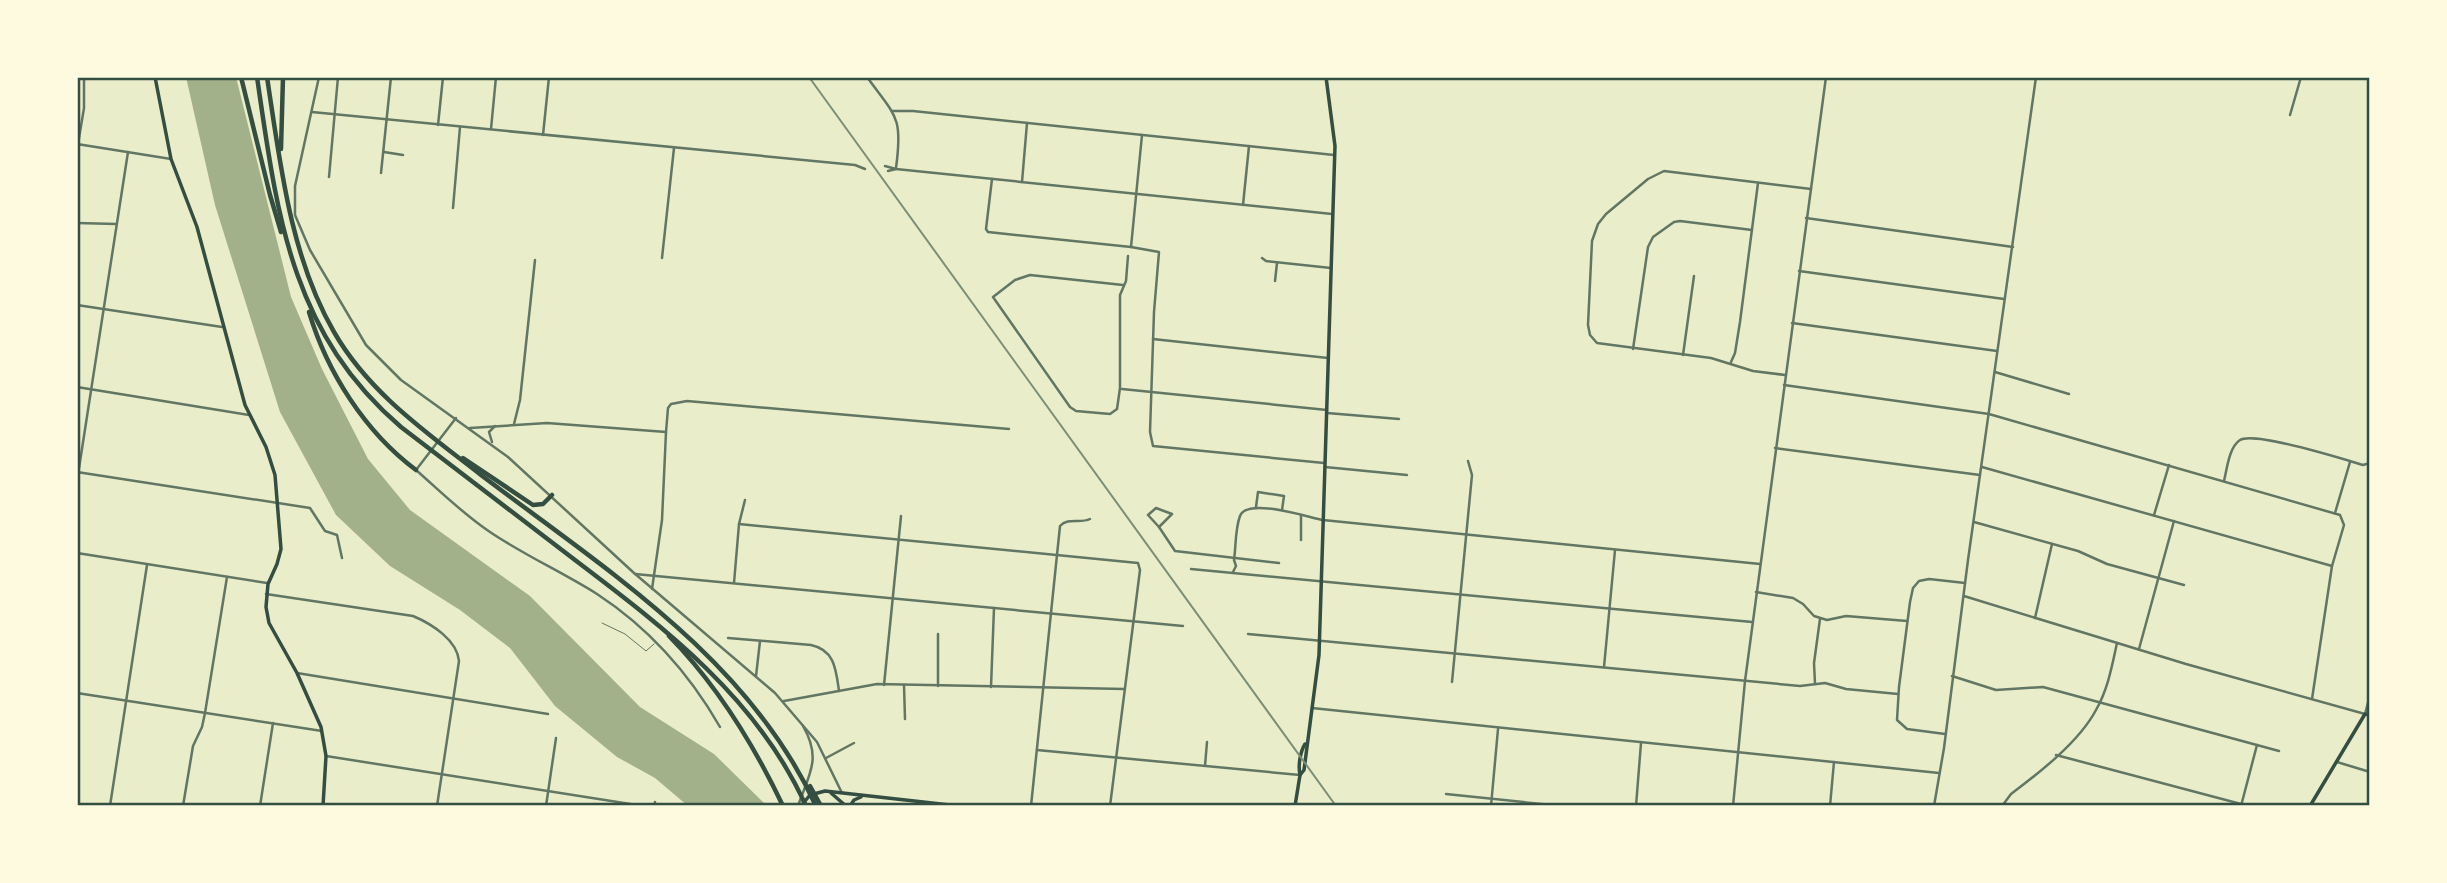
<svg xmlns="http://www.w3.org/2000/svg" width="2447" height="883" font-family="Karla,sans-serif">
<rect width="100%" height="100%" fill="#e9edc9"/>
<path fill="#a3b18a" d="M186,77h50l55,220 31,72 46,90 42,51 120,86 110,111 74,47 53,52h-79l-33,-28 -38,-21 -62,-51 -45,-58 -50,-38 -70,-44 -54,-51 -56,-103 -65,-207z"/>
<g fill="none" stroke-linecap="round" stroke-linejoin="round">
<path stroke="#617663" stroke-width="1" d="M602,623l23,11 21,17 8,-7"/>
<g stroke="#617663" stroke-width="2.5">
<path d="M892,111h21l421,44"/>
<path d="M2290,115l11,-38"/>
<path d="M438,125l5,-48"/>
<path d="M491,129l5,-52"/>
<path d="M543,135l6,-58"/>
<path d="M77,144l94,15"/>
<path d="M78,144l6,-36v-31"/>
<path d="M384,152l19,3"/>
<path d="M381,173l10,-96"/>
<path d="M329,177l9,-100"/>
<path d="M992,179l-6,50 2,3 143,15 28,5 -5,60 -4,120 3,14 171,17"/>
<path d="M1022,182l5,-59"/>
<path d="M1243,205l6,-59"/>
<path d="M453,208l7,-81"/>
<path d="M1806,218l207,29"/>
<path d="M77,223l39,1"/>
<path d="M1131,247l11,-112"/>
<path d="M662,258l12,-110"/>
<path d="M1262,258l4,3 65,7"/>
<path d="M1799,271l205,28"/>
<path d="M1275,281l2,-18"/>
<path d="M1123,285l-93,-10 -15,5 -22,17 77,110 6,4 34,3 7,-5 3,-21v-93l6,-14 2,-25"/>
<path d="M77,305l145,22"/>
<path d="M1792,323l205,28"/>
<path d="M1153,339l175,19"/>
<path d="M1633,349l15,-102 5,-10 21,-15 6,-1 72,9"/>
<path d="M1683,355l11,-79"/>
<path d="M1731,362l4,-9 5,-31 18,-139"/>
<path d="M1995,372l74,22"/>
<path d="M1785,375l-32,-4 -42,-13 -114,-15 -7,-8 -2,-10 4,-84 6,-17 8,-10 42,-35 16,-8 147,18"/>
<path d="M1784,385l205,29 351,101 4,10 -12,41 -20,133"/>
<path d="M77,387l172,28"/>
<path d="M1122,389l205,21"/>
<path d="M1327,413l72,6"/>
<path d="M514,424l6,-24 15,-140"/>
<path d="M470,428l77,-5 119,9"/>
<path d="M1775,448l205,27"/>
<path d="M1325,467l82,8"/>
<path d="M1982,467l350,99"/>
<path d="M416,470c24,21 47,44 74,62 34,23 72,40 107,62 52,34 92,79 123,133"/>
<path d="M77,472l233,36 15,23 12,4 5,23"/>
<path d="M77,481l51,-329"/>
<path d="M2224,481c3,-12 5,-34 16,-41 14,-9 103,19 123,25l7,-2"/>
<path d="M1256,507l2,-15 26,4 -2,14"/>
<path d="M1156,508l16,6 -13,13 -11,-12z"/>
<path d="M2335,513l15,-51"/>
<path d="M1301,515v25"/>
<path d="M2154,515l15,-50"/>
<path d="M1974,522l104,29 29,13 77,21"/>
<path d="M739,524l399,39 2,7 -30,236"/>
<path d="M1159,527l16,24 104,12"/>
<path d="M77,553l190,30"/>
<path d="M1191,569l561,53"/>
<path d="M1233,572l3,-6 -2,-6c2,-13 1,-31 6,-44 7,-19 67,1 83,4l437,44"/>
<path d="M635,574l548,52"/>
<path d="M734,583l5,-59 6,-24"/>
<path d="M652,589l10,-69 4,-88 2,-24 3,-4 16,-3 322,28"/>
<path d="M1756,592l37,6 10,6 11,12 13,4 19,-4 61,5"/>
<path d="M266,594l147,22c19,8 44,24 46,45l-22,145"/>
<path d="M1964,596l222,68 179,50 5,-19"/>
<path d="M2035,618l17,-74"/>
<path d="M1248,634l552,52 25,-3 21,6 52,5"/>
<path d="M728,638l83,7c24,5 25,25 28,46"/>
<path d="M2139,649l35,-128"/>
<path d="M1604,667l11,-117"/>
<path d="M297,673l251,41"/>
<path d="M756,676l4,-35"/>
<path d="M1952,676l44,14 47,-3 236,64"/>
<path d="M1452,682l20,-207 -4,-14"/>
<path d="M1815,684l-1,-21 6,-44"/>
<path d="M884,685l17,-169"/>
<path d="M904,685l1,34"/>
<path d="M938,686v-52"/>
<path d="M991,687l3,-79"/>
<path d="M77,693l245,38"/>
<path d="M784,701l93,-17 247,5"/>
<path d="M1312,708l627,65"/>
<path d="M1945,734l-38,-5 -10,-9 2,-33 11,-85 3,-14 6,-7 10,-2 36,4"/>
<path d="M1037,750l263,25"/>
<path d="M2056,755l185,49"/>
<path d="M326,756l317,50"/>
<path d="M826,758l28,-15"/>
<path d="M2337,762l33,10"/>
<path d="M1205,766l2,-24"/>
<path d="M1446,794l115,12"/>
<path d="M2004,804l7,2"/>
<path d="M110,806l37,-241"/>
<path d="M183,806l10,-60 9,-19 3,-14 22,-136"/>
<path d="M260,806l13,-83"/>
<path d="M546,806l10,-68"/>
<path d="M654,806l1,-4"/>
<path d="M1031,806l29,-280c8,-9 20,-2 30,-7"/>
<path d="M1491,806l7,-77"/>
<path d="M1636,806l5,-63"/>
<path d="M1830,806l4,-44"/>
<path d="M1934,806l10,-58 24,-188 68,-483"/>
<path d="M2002,806l9,-12c28,-21 68,-52 85,-84 12,-21 16,-44 21,-67"/>
<path d="M2241,806l16,-61"/>
</g>
<g stroke="#617663" stroke-width="2.5">
<path d="M319,77l-24,109v29l15,35 56,95 35,35 107,77 126,116 141,120 42,49 25,51"/>
<path d="M867,77c29,40 36,39 29,91"/>
<path d="M312,112l543,53 10,4"/>
<path d="M885,166l11,3 436,45"/>
<path d="M888,171l8,-2"/>
<path d="M492,442l-3,-10 6,-6"/>
<path d="M416,470l40,-52"/>
<path d="M798,806c11,-32 24,-47 5,-80"/>
<path d="M1733,806l12,-125 81,-604"/>
</g>
<g stroke="#344e41" stroke-width="3.5">
<path d="M831,793l15,13"/>
<path d="M801,806l9,-11 15,-4 134,15"/>
<path d="M850,806l4,-6 7,-3"/>
</g>
<g stroke="#344e41" stroke-width="3.5">
<path d="M155,77l16,82 26,68 48,178 21,42 9,28 6,74 -4,15 -9,20 -2,23 3,16 28,50 24,54 5,29 -3,50"/>
<path d="M1300,775c-2,-9 0,-23 5,-31"/>
<path d="M1295,806l5,-31 4,-5 15,-115 16,-509 -9,-69"/>
<path d="M2310,806l55,-92 5,1"/>
</g>
<g stroke="#344e41" stroke-width="4.5">
<path d="M241,77l29,118 11,37"/>
<path d="M257,77c20,136 33,255 144,350 58,45 116,88 174,133 91,69 183,139 231,246"/>
<path d="M267,77c13,85 23,179 67,255 35,61 92,100 147,143 124,94 268,184 335,331"/>
<path d="M281,149l2,-72"/>
<path d="M309,312c18,60 56,120 107,158"/>
<path d="M463,458l70,47 10,-1 9,-9"/>
<path d="M669,636c49,50 84,107 114,170"/>
<path d="M810,786l11,20"/>
</g>
<path stroke="#7c8e77" stroke-width="2" d="M809,77l527,729"/>
</g>
<rect width="2447" height="883" fill="none" stroke="#fefae0" stroke-width="158"/>
<rect x="79" y="79" width="2289" height="725" fill="none" stroke="#344e41" stroke-width="2.5"/>
</svg>
